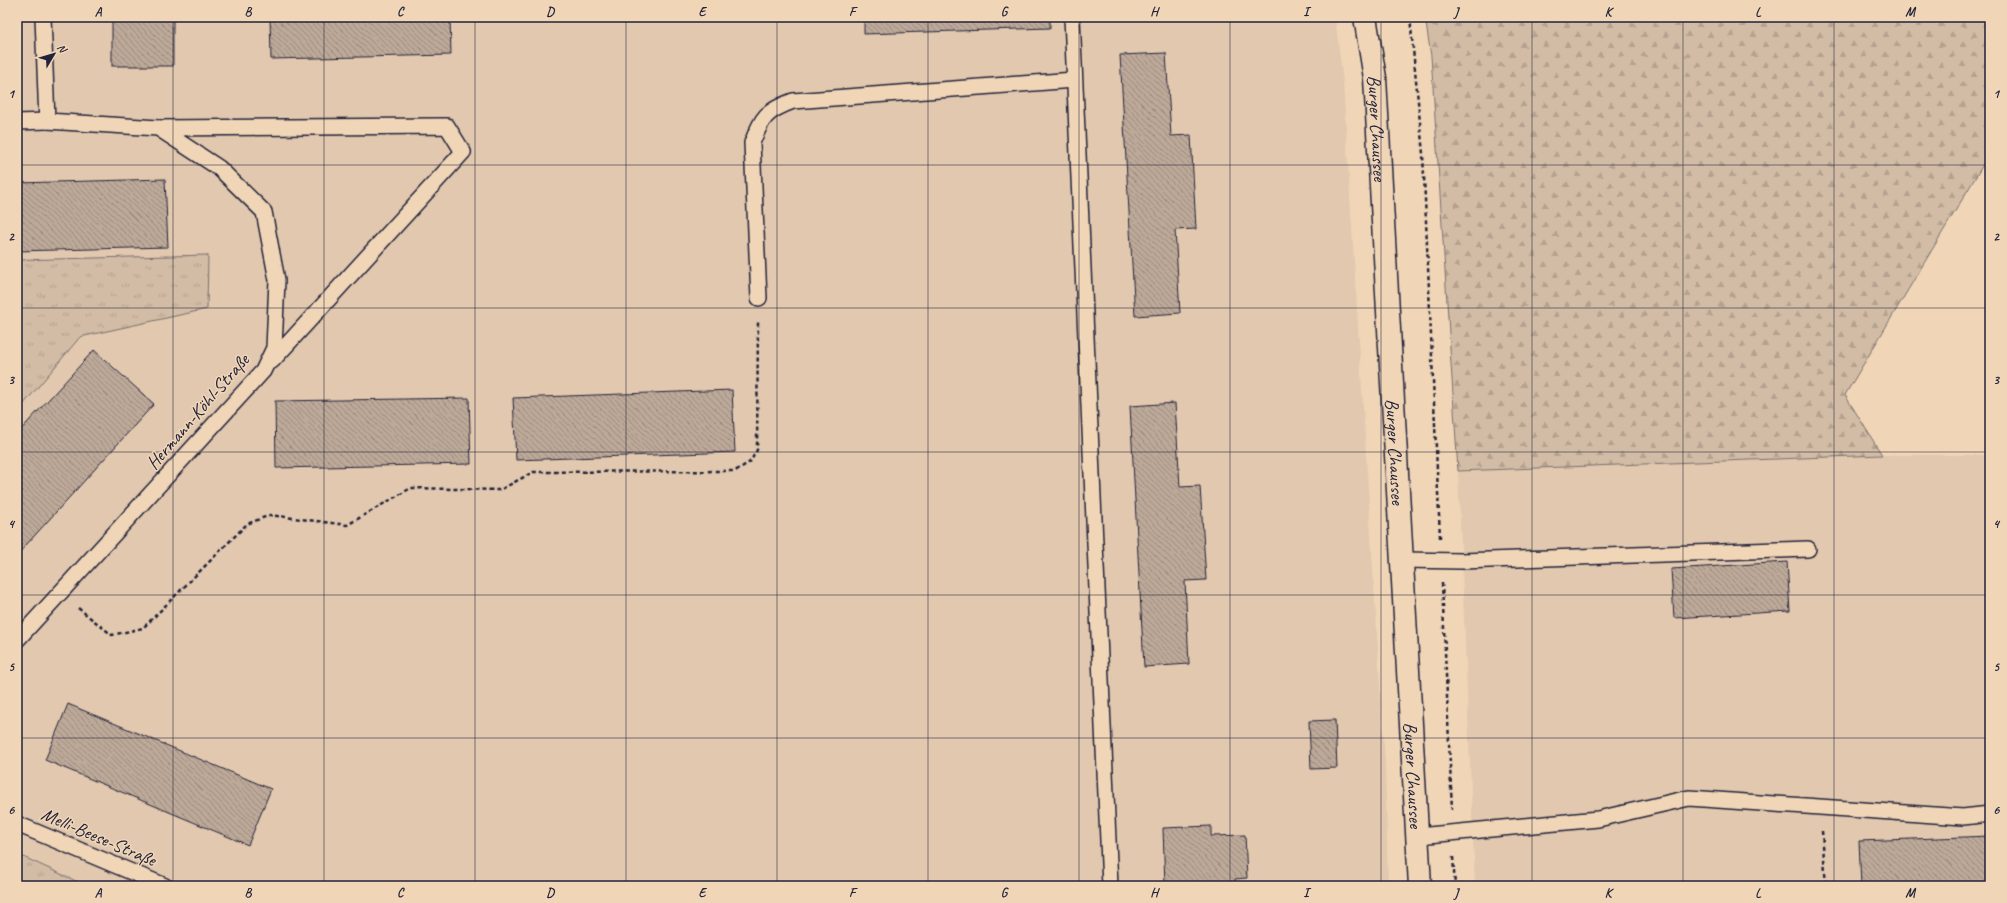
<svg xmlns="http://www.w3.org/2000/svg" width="2007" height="903" font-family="Caveat,sans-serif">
<defs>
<pattern id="grass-tufts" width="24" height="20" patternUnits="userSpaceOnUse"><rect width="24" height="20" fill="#d2bca5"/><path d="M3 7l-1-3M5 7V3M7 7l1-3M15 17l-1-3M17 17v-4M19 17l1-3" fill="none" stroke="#b4a18f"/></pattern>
<pattern id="forest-firs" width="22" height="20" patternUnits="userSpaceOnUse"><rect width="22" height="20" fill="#d2bca5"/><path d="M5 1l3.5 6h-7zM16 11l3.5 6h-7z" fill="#b4a18f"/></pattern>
<pattern id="building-back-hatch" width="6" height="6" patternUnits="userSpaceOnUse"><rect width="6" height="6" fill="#bda998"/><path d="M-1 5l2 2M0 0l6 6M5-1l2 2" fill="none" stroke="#99897d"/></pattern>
</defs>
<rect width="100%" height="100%" fill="#f0d6b7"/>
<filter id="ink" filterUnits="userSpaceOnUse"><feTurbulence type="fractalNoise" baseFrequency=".025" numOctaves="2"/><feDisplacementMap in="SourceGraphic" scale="8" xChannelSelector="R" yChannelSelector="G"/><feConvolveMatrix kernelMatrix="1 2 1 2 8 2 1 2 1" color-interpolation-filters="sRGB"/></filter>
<g filter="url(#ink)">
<g fill="#e1c8ae">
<path d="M17,17h1318l8,65 42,682 3,122h-1371z"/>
<path d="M1882,455h108v431h-515l-17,-415z"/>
</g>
<g fill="url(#grass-tufts)" stroke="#7a6f70">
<path d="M208,255l-1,54 -127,28 -63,75v-152z"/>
<path d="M17,854l70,32h-70z"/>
</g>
<path fill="url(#forest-firs)" stroke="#7a6f70" d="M1425,17h565v136l-145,242 37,60 -424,16 -27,-415z"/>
<g fill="url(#building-back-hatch)" stroke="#22223b">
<rect x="112" y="17" width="61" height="49"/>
<path d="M270,17h180l1,38 -180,4z"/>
<path d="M864,17h186v11l-186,6z"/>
<path d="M1166,53l5,83 20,-1 5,94 -21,1 5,83 -45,3 -15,-261z"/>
<path d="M165,179l3,68 -151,4v-68z"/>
<path d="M94,350l60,54 -137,151v-121z"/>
<path d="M732,390l3,62 -219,8 -3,-62z"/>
<path d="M469,398l2,66 -195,4 -1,-67z"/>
<path d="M1175,403l5,84 20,-1 6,94 -21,1 4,83 -45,3 -14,-261z"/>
<path d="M1787,562l3,49 -116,7 -3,-49z"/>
<path d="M68,704l203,85 -23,56 -203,-85z"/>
<path d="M1335,720l2,48 -26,1 -2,-48z"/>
<path d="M1211,826v10l34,-1 2,43 -12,1v7h-70l-2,-58z"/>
<path d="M1990,836v50h-129l-2,-45z"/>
</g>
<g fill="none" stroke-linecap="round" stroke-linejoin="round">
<g stroke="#22223b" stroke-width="18">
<g id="service">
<path d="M1072,17l38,869"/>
<path d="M17,122l30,-1"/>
<path d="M159,128l288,-2 16,26 -191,209"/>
<path d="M759,298l-7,-155c10,-26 14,-32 41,-42l281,-21"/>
<path d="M1402,560l60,1 346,-12"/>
<path d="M17,640l246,-269 11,-23 3,-68 -13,-68 -45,-44 -61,-40 -111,-7 -4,-104"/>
<path d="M17,824l148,62"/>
<path d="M1418,836l180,-17 91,-21 274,19 27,-3"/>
</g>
</g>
<g stroke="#22223b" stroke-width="25">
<g id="secondary">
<path id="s1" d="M1365,17l10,61 45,808"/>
</g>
</g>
<g stroke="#22223b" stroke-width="2.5" stroke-dasharray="4 3" stroke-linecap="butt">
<path d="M1410,17l13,137 17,384"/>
<path d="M1442,583l10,227"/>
<path d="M78,608l34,27 31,-7 104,-104 23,-9 77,10 64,-37 89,2 33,-18 202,-1 15,-9 7,-12 1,-129"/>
<path d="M1822,831l4,55"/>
<path d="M1453,857l2,29"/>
</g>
<use href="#service" stroke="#f0d6b7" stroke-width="15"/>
<use href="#secondary" stroke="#f0d6b7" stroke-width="22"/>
</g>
</g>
<path fill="none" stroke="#22223b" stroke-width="1" stroke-opacity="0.55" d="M173,17v869M324,17v869M475,17v869M626,17v869M777,17v869M928,17v869M1079,17v869M1230,17v869M1381,17v869M1532,17v869M1683,17v869M1834,17v869M17,165h1973M17,308h1973M17,452h1973M17,595h1973M17,738h1973"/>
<g text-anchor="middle" stroke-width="3" stroke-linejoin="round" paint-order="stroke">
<g font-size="19" fill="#22223b" stroke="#f0d6b7">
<text dy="7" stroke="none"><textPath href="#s1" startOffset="112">Burger Chaussee</textPath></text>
<text transform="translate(197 411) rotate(-49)" y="7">Hermann-Köhl-Straße</text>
<text dy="7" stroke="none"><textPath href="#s1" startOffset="436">Burger Chaussee</textPath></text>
<text dy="7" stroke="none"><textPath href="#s1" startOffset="760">Burger Chaussee</textPath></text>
<text transform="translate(99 836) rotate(23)" y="7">Melli-Beese-Straße</text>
</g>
</g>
<rect width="2007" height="903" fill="none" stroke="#f0d6b7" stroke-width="44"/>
<g transform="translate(54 54) rotate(52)" stroke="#f0d6b7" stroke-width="3" paint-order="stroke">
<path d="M0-3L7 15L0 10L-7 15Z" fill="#22223b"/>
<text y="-6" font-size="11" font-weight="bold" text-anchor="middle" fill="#22223b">N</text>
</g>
<rect x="22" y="22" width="1963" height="859" fill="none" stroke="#22223b" stroke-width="1.5"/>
<g font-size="13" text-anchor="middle" font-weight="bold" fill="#22223b">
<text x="98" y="16">A</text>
<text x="248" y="16">B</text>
<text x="400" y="16">C</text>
<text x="550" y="16">D</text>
<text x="702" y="16">E</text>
<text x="852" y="16">F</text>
<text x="1004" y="16">G</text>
<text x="1154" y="16">H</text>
<text x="1306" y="16">I</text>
<text x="1456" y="16">J</text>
<text x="1608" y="16">K</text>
<text x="1758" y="16">L</text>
<text x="1910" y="16">M</text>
<text x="11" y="98">1</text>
<text x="1996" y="98">1</text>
<text x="11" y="241">2</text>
<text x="1996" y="241">2</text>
<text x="11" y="384">3</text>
<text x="1996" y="384">3</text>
<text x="11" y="528">4</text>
<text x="1996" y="528">4</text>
<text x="11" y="671">5</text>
<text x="1996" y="671">5</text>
<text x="11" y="814">6</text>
<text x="1996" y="814">6</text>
<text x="98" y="897">A</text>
<text x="248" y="897">B</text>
<text x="400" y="897">C</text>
<text x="550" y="897">D</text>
<text x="702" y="897">E</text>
<text x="852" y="897">F</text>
<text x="1004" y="897">G</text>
<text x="1154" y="897">H</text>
<text x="1306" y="897">I</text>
<text x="1456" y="897">J</text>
<text x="1608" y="897">K</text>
<text x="1758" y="897">L</text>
<text x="1910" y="897">M</text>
</g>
</svg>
